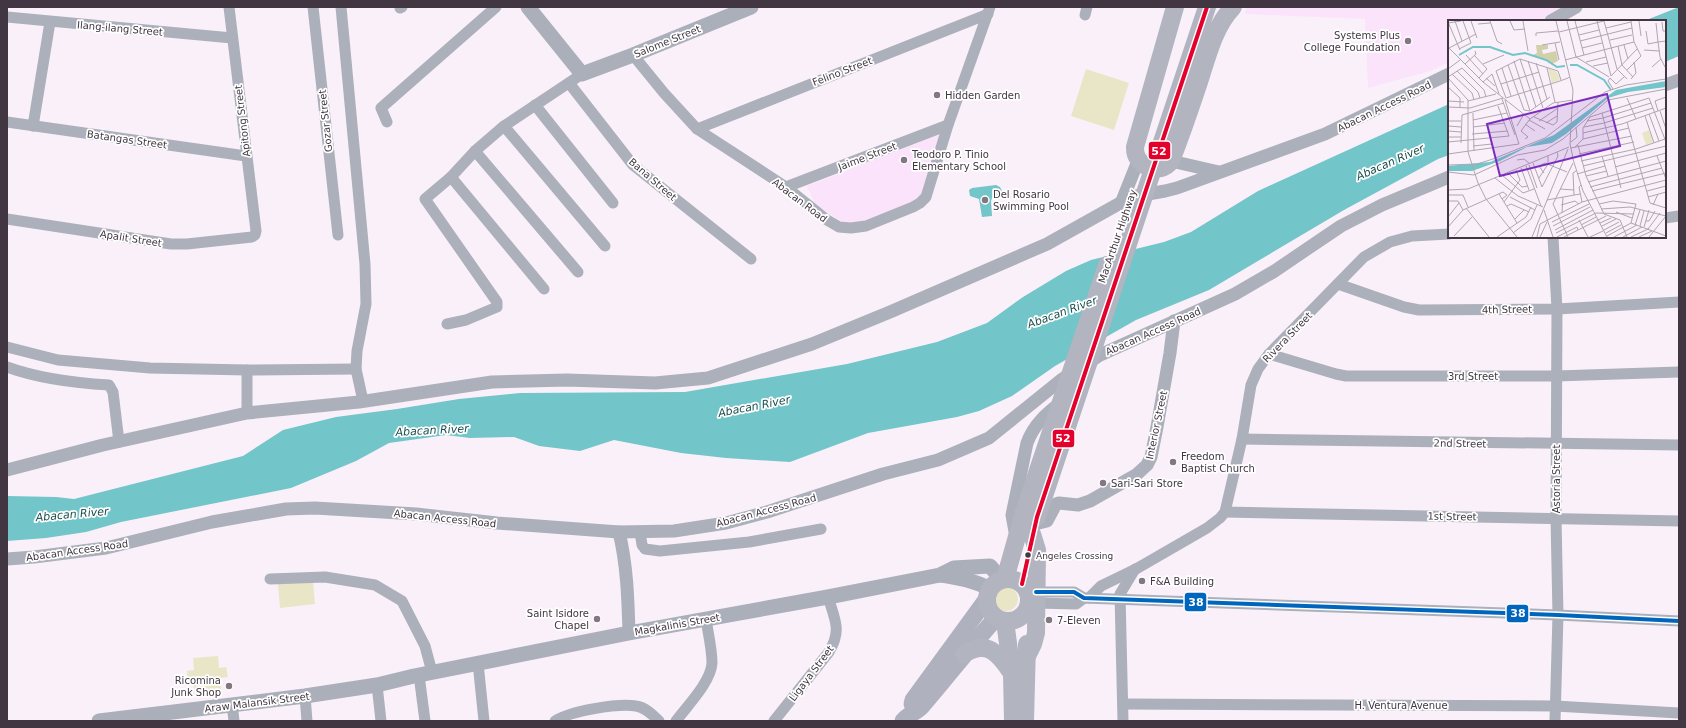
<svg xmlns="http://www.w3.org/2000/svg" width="1686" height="728" font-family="'DejaVu Sans',sans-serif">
<rect width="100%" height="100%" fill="#faf0fa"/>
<g fill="#fae3fb">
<path d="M1246,7h332l-35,14h-94v41l-19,9 -62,17 -3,-69 -120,-5z"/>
<path d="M941,134l-16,62 -61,27 -19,1 -30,-20 -8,-18z"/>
</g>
<g fill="#e8e6c6">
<path d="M1086,69l43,14 -15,47 -43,-14z"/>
<path d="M313,581l2,23 -35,4 -2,-24z"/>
<circle cx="1006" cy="599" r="12"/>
<path d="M218,656l1,12 7,-1 2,10 -8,1 2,17 -27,2 -1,-12h-6l-1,-14 7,-1 -1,-12z"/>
</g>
<g fill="#72c5c8">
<path d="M1679,7v49l-14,6v-41h-21z"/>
<path d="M1449,104v51l-11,4 -94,51 -135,80 -73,30 -81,46 -43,30 -33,15 -22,6 -89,16 -78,29 -64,-4 -45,-5 -67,-13 -34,11 -41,-5 -25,-9 -44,1 -24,-3 -57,8 -33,18 -65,27 -170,34 -35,10 -40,6 -39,3v-45l49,1 18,2 169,-43 40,-26 53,-13 61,-8 62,-10 61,-6 165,-1 162,-28 90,-22 50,-19 36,-26 43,-26 25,-11 73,-18 27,-10 67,-41z"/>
<path d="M996,185l4,2 2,4 -2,5 -8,2 -1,3 1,15 -10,1 -3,-18 -9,-3 -1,-6 3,-2z"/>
</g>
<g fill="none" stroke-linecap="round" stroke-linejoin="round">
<g stroke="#abb0ba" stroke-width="11">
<path d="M313,7l25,228"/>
<path d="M341,7l24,257 1,40 -9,47 -1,18 7,32"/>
<path d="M400,8l2,-1"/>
<path d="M1085,15l2,-8"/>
<path d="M7,17l225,21"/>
<path d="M633,55l31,38 33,36 89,58 41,33 12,7 12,1 15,-2 47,-19 7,-4 6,-6 22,-72 42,-118"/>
<path d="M569,83l64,82 118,94"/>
<path d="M535,105l78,98"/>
<path d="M7,122l239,34"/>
<path d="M387,122l-6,-14 115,-101"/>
<path d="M33,126l17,-104"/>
<path d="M504,126l101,120"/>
<path d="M697,129l291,-115"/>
<path d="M475,151l103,121"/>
<path d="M451,177l93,112"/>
<path d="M786,187l162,-62"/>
<path d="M1665,218l14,-2"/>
<path d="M7,219l164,25h16l65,-7 3,-2 1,-4 -27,-224"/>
<path d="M1553,237l4,72 -1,209 2,97 -3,106"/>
<path d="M1338,284l66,23 15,3 138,-1 122,-7"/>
<path d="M447,324l19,-4 31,-13v-5l-72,-103 26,-22 24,-26 29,-25 78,-52"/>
<path d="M7,347l51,13 92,8 97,2 109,-1"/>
<path d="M1269,354l67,20 10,2h210l123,-4"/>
<path d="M7,367c33,12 67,16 102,18l4,7 6,50"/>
<path d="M247,370v43"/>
<path d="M1242,439l437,6"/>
<path d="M1225,512l454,9"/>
<path d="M640,532l2,13 3,4 15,2 89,-9 72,-13"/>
<path d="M270,579l55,-2 50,8 27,16 23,45 7,26"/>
<path d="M1036,592h38l10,6 474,17 121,6"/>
<path d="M1089,598l12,-12 35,-17 71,-41 13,-10 5,-6 17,-73 9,-54 7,-16 11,-15 95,-97 26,-15 22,-6 37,-2"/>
<path d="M1036,603l40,1 8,-6"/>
<path d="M478,663l6,58"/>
<path d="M419,675l6,46"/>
<path d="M377,685l4,36"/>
<path d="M305,696l2,25"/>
<path d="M232,704l2,17"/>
<path d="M1123,704l432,2 124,7"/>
<path d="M555,721c15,-10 63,-18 81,-15 9,1 17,9 23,15"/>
<path d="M676,721c11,-15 35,-39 36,-58 0,-14 -4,-30 -6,-44"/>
<path d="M774,721l55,-69c13,-22 6,-32 -1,-55"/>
<path d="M1123,721l-3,-127 15,-25"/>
</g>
<g stroke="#abb0ba" stroke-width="13">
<path d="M1551,21l25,-14"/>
<path d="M1665,85l14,-5"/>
<path d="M1171,161l48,11"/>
<path d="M1122,201l16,-40"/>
<path d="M7,470l96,-25 144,-32 112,-11 133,-20 75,-2 88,3 53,-5 104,-34 78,-32 157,-68 84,-47 34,-6 12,-3 148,-54 124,-60"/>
<path d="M1035,524l12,-3 9,-17 3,-1 19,2 12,-4 46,-26 11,-10 4,-8 6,-30 13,-74 4,-32"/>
<path d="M619,532c8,33 9,66 10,101"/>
<path d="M1016,537l-4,-22 15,-72c7,-19 20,-30 36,-42"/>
<path d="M7,559l27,-2 72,-9 106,-26 74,-13 29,-1 101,6 81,9 122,9 55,-1 52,-8 41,-11 116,-38 55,-14 51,-22 72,-58 39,-25 135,-61 38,-22 68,-46 41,-21 67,-28"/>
</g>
<g stroke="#aaafb9" stroke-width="15">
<path d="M528,7l54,67 51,-19 118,-48"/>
<path d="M941,575c18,3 33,5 49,14"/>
<path d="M99,721l206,-25 72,-11 37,-9 215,-43 199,-36 112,-22 14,-7 36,-2 12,14"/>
</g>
<g stroke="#afb2be" stroke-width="17">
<path d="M912,704l1,-4 73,-100"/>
<path d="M903,721c5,-7 14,-9 19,-15 25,-29 48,-59 74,-88"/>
</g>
<g stroke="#b2b4c0" stroke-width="18">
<path d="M1175,7l-40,140c-1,19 24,30 36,14 9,-23 17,-46 25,-70 10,-28 16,-62 37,-84"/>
<circle cx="1008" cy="600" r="21"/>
<path d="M1005,579l19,-67"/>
<path d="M1005,621l7,52 1,48"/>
<path d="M964,654c23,-15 35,0 47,18"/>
<path d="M1027,656l6,-12 3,-11 1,-83 -5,-16"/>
<path d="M1025,721l2,-77"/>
</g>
<g stroke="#b2b4c0" stroke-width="18">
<path d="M1024,512l83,-247"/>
<path d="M1037,517l170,-510"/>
</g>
<g stroke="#fff" stroke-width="7">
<path id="bus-1" d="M1022,584l15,-67 170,-510"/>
</g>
<g stroke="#fff" stroke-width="7">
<path id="bus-2" d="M1036,592h38l10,6 474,17 121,6"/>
</g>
<use href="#bus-1" stroke="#e4002b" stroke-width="4"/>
<use href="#bus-2" stroke="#0065bd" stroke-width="4"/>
</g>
<g fill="#827782" stroke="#fff" stroke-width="1.5">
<circle cx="1408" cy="41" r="4"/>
<circle cx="937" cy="95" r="4"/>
<circle cx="904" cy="160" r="4"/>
<circle cx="985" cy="200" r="4"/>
<circle cx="1173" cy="462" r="4"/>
<circle cx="1103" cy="483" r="4"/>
<circle cx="1142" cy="581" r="4"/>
<circle cx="597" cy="619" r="4"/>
<circle cx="1049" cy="620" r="4"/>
<circle cx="229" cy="686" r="4"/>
</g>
<circle fill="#413641" stroke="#fff" stroke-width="1.5" cx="1028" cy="555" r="3.5"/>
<g text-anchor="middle" stroke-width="3.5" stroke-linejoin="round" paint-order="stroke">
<g font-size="9" fill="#413641" stroke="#fff" text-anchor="start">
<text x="1036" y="559">Angeles Crossing</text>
</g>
<g font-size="10" fill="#413641" stroke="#fff">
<text transform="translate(120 28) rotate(5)" y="4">Ilang-ilang Street</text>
<text transform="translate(667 41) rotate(-22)" y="4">Salome Street</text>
<text transform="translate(842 71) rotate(-21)" y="4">Felino Street</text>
<text transform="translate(1384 106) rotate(-26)" y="4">Abacan Access Road</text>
<text transform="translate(242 121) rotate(-97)" y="4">Apitong Street</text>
<text transform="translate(325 121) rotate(-96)" y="4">Gozar Street</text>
<text transform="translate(127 139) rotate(8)" y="4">Batangas Street</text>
<text transform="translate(867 156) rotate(-21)" y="4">Jaime Street</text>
<text transform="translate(653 179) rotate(41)" y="4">Bana Street</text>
<text transform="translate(800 200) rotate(37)" y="4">Abacan Road</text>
<text transform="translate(1117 236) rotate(-71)" y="4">MacArthur Highway</text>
<text transform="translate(131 238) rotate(9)" y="4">Apalit Street</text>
<text transform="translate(1507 309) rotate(-1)" y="4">4th Street</text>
<text transform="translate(1153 331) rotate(-24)" y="4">Abacan Access Road</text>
<text transform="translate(1287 337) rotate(-46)" y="4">Rivera Street</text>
<text x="1473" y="380">3rd Street</text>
<text transform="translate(1156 425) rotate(-78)" y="4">Interior Street</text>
<text transform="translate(1460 443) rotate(1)" y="4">2nd Street</text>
<text transform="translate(1556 479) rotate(-90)" y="4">Astoria Street</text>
<text transform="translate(766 510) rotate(-15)" y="4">Abacan Access Road</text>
<text transform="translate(1452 516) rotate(1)" y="4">1st Street</text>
<text transform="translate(445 518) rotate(6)" y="4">Abacan Access Road</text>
<text transform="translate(77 550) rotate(-8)" y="4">Abacan Access Road</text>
<text transform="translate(677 624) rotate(-10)" y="4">Magkalinis Street</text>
<text transform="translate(811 673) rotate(-53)" y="4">Ligaya Street</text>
<text transform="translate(257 702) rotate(-7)" y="4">Araw Malansik Street</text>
<text x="1401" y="709">H. Ventura Avenue</text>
</g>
<g font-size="10" fill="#413641" stroke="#fff" text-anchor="start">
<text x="1400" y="39" text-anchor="end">Systems Plus<tspan x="1400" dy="12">College Foundation</tspan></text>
<text x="945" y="99">Hidden Garden</text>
<text x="912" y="158">Teodoro P. Tinio<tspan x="912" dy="12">Elementary School</tspan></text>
<text x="993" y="198">Del Rosario<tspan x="993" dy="12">Swimming Pool</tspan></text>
<text x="1181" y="460">Freedom<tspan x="1181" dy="12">Baptist Church</tspan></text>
<text x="1111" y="487">Sari-Sari Store</text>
<text x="1150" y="585">F&amp;A Building</text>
<text x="589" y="617" text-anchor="end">Saint Isidore<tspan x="589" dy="12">Chapel</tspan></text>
<text x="1057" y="624">7-Eleven</text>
<text x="221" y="684" text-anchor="end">Ricomina<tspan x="221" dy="12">Junk Shop</tspan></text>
</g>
<g font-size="11" font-style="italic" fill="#194d4d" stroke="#fff">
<text transform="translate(1390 162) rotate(-24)" y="4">Abacan River</text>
<text transform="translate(1062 312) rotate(-20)" y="4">Abacan River</text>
<text transform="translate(754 406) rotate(-11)" y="4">Abacan River</text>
<text transform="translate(432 430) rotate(-3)" y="4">Abacan River</text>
<text transform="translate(72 514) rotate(-5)" y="4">Abacan River</text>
</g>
</g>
<g transform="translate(1448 20)">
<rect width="218" height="218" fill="#faf0fa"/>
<path d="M100,48l9,4 3,8 -8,3zM201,110l4,12 -7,3 -4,-12z" fill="#e8e6c6"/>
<path d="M88,25h12v4l-6,1 1,4 13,-3 2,10 -6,3 -5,-4 -16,-4 6,-3z" fill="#d2d0a8"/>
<path d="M218,61v6l-38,5 -20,6 -42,36 -14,9 -25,4 -27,14 -28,10h-24v-5l42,-4 64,-27 62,-45z" fill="#72c5c8"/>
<path fill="none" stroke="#72c5c8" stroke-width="2" d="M11,35l14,-8h17l23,8 12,-2 21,7 11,7 8,-1M122,45h7l27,15 7,10"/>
<path fill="none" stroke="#b0a6b0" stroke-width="1" d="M7,1l7,20M23,1l6,17M42,1l7,20 5,3M62,1l4,9 11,-1M75,1l5,30M108,1l17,69 -3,54 3,14M119,1l9,36 33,20M127,1l9,34M149,1l14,55M156,1l13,48 10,10M191,1l2,15M0,2l12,28M214,2l1,9h3M0,3l13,-2M208,3l2,19 8,-1M30,4l12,-1M158,8l25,-6M198,11l2,13 10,-2 2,15 5,10M111,12l45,-11M131,15l20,-5M88,16v-3l22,-2M162,20l22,-5M132,21l52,-13M107,23l4,17M94,25l18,-3M176,25l4,14M170,26l4,19 11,12M0,27l35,35 47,37 23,-16 20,-3M1,28l27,-14M134,28l20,-5M11,29l12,-6 -8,-22M196,30l16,1M18,35l17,19M26,35l13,14 -8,9M72,39l16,48M117,40l69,-18M66,41l16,50M80,41l15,47M138,42l20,-5M88,43l11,36M17,44l11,-10 -1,-3M35,44l21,-9M60,45l16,45 6,1 20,-14M145,46l15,-3M204,47l9,-8M54,48l9,28M99,48l8,34M0,49l12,-9M179,50l14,-14 -7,-14 -3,-21M9,51l21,21 2,6M4,54l20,19 2,7M163,56l26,-27M0,57l14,-9 22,22 2,7M0,58l20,22v52l10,31 8,16 31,38M38,58l9,8M162,58l6,6 8,-7M162,58l-2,3 5,8M183,59l5,-6 -2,-11M113,60l-3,-9 -38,-12 -24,12 10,27 54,-17 8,-3 1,-1M35,62l9,-8 7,20M53,64l38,-12M0,67l12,11v10M179,78l9,21M54,79l13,36M57,80l14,44M0,81l16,1M20,81l28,-7M0,87l22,1 33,-10M210,91l-3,-10 11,-4M212,91l6,18M25,93l1,38M154,93l19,75M201,94l10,27M197,96l9,27M86,97l19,8 4,-3 1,-20M25,100l34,-7M81,100l16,9M0,101h13M91,101l19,-13M139,101l16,-3 48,-15M179,102l23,81 16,5M98,103l11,-7M77,104l10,7M0,106l13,1M69,106l7,-12M25,107l32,-4M136,107l20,-4 49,-15M0,111l13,1M135,113l39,-9 44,-16M24,114l36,-3M0,117h13M77,119l3,-2 -7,-6 9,-12M135,119l46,-11M0,122l61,-6 -11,-30M123,122l6,-5 -1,-10M13,123l1,-28 42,-12M130,125l8,31 18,38 16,6 7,17M25,126l19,-2 1,4M127,127l8,-8v-11l7,-11 59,-19 17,44M123,128l61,-12M0,134l71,-10M131,134l55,-12M124,136l11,35 24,46M154,136l6,20M209,136l9,23M69,140l7,-1 6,5M133,141l55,-12 29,-10M85,143l9,24M0,145l29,-1 16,-5 52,-21 60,-46 21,-7 40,-6M81,145l8,23M78,146l15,40M135,146l83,-20M167,147l51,-14M73,148l8,22M0,152l26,3 43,-20 28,-5 18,-11 45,-39 58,-11M60,153l14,14 6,-1M96,153l-5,-7 6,-3 22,9M129,154l28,-8M54,155l21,18 11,-4M138,156l21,-5M47,158l23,18 25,11M91,158l9,-14v-8M140,162l78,-21M133,165l-2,2 3,15M94,167l16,-31 -1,-4M142,167l72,-19M112,169l14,1M0,170l20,-1 101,-42M144,171l74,-18M199,171l19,-5M51,174l18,29M0,175h15l5,12M126,175l-1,-22 3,-2M62,177l25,13M200,177l18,-5M99,180l33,-6M0,181h10l5,9M56,182l16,-22 -4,-10M151,184l14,-3 23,3 -5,19M113,185l14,-4 4,3M205,185l5,-11M59,186l4,-2 18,8M18,188l23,29M153,189l29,-2 36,9M96,190l9,27M168,192l16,6M114,193l1,-16M0,197l11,-14M67,199l9,-9M131,200l9,17M198,201h3l6,-10M104,202l37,-18M152,203l11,-5M183,203l35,13M133,205l15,-8M187,205l5,-15M105,206l37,-19M154,206l14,-7M192,206l4,-15M0,207l15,-17 40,-18 4,3 -5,4M196,207l5,-17M107,210l38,-20M156,210l15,-8M65,213l18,-14 6,-14M108,213l40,-20 38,1M158,213l15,-8M6,216l18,-19M159,216l24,-13M49,217l29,-20 5,-10M84,217l36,-88M89,217l3,-13 42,-22 84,-22M92,217l7,-15M109,217l20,-10 1,3M116,217l42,-21M120,217l-15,-33 20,-41M142,217l13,-6M166,217l23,-12M175,217l19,-10M183,217l17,-8 12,-16M191,217l13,-6M201,217l17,-21"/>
<path fill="#7b2cbf" fill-opacity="0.15" stroke="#7b2cbf" stroke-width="2" d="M159,74l13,52 -120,30 -13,-52z"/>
<rect width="218" height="218" fill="none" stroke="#413641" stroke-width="2"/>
</g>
<g stroke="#fff" stroke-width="1.5">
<rect x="1148" y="141" width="23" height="19" rx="4" fill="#e4002b"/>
<rect x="1052" y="429" width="23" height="19" rx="4" fill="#e4002b"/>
<rect x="1184" y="592" width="23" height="20" rx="4" fill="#0065bd"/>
<rect x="1506" y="604" width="23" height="19" rx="4" fill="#0065bd"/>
</g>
<g font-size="11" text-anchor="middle" font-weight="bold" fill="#fff">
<text x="1159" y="155">52</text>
<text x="1063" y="442">52</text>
<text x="1196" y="606">38</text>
<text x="1518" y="617">38</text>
</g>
<rect width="1686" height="728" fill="none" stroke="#413641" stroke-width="16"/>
</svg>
